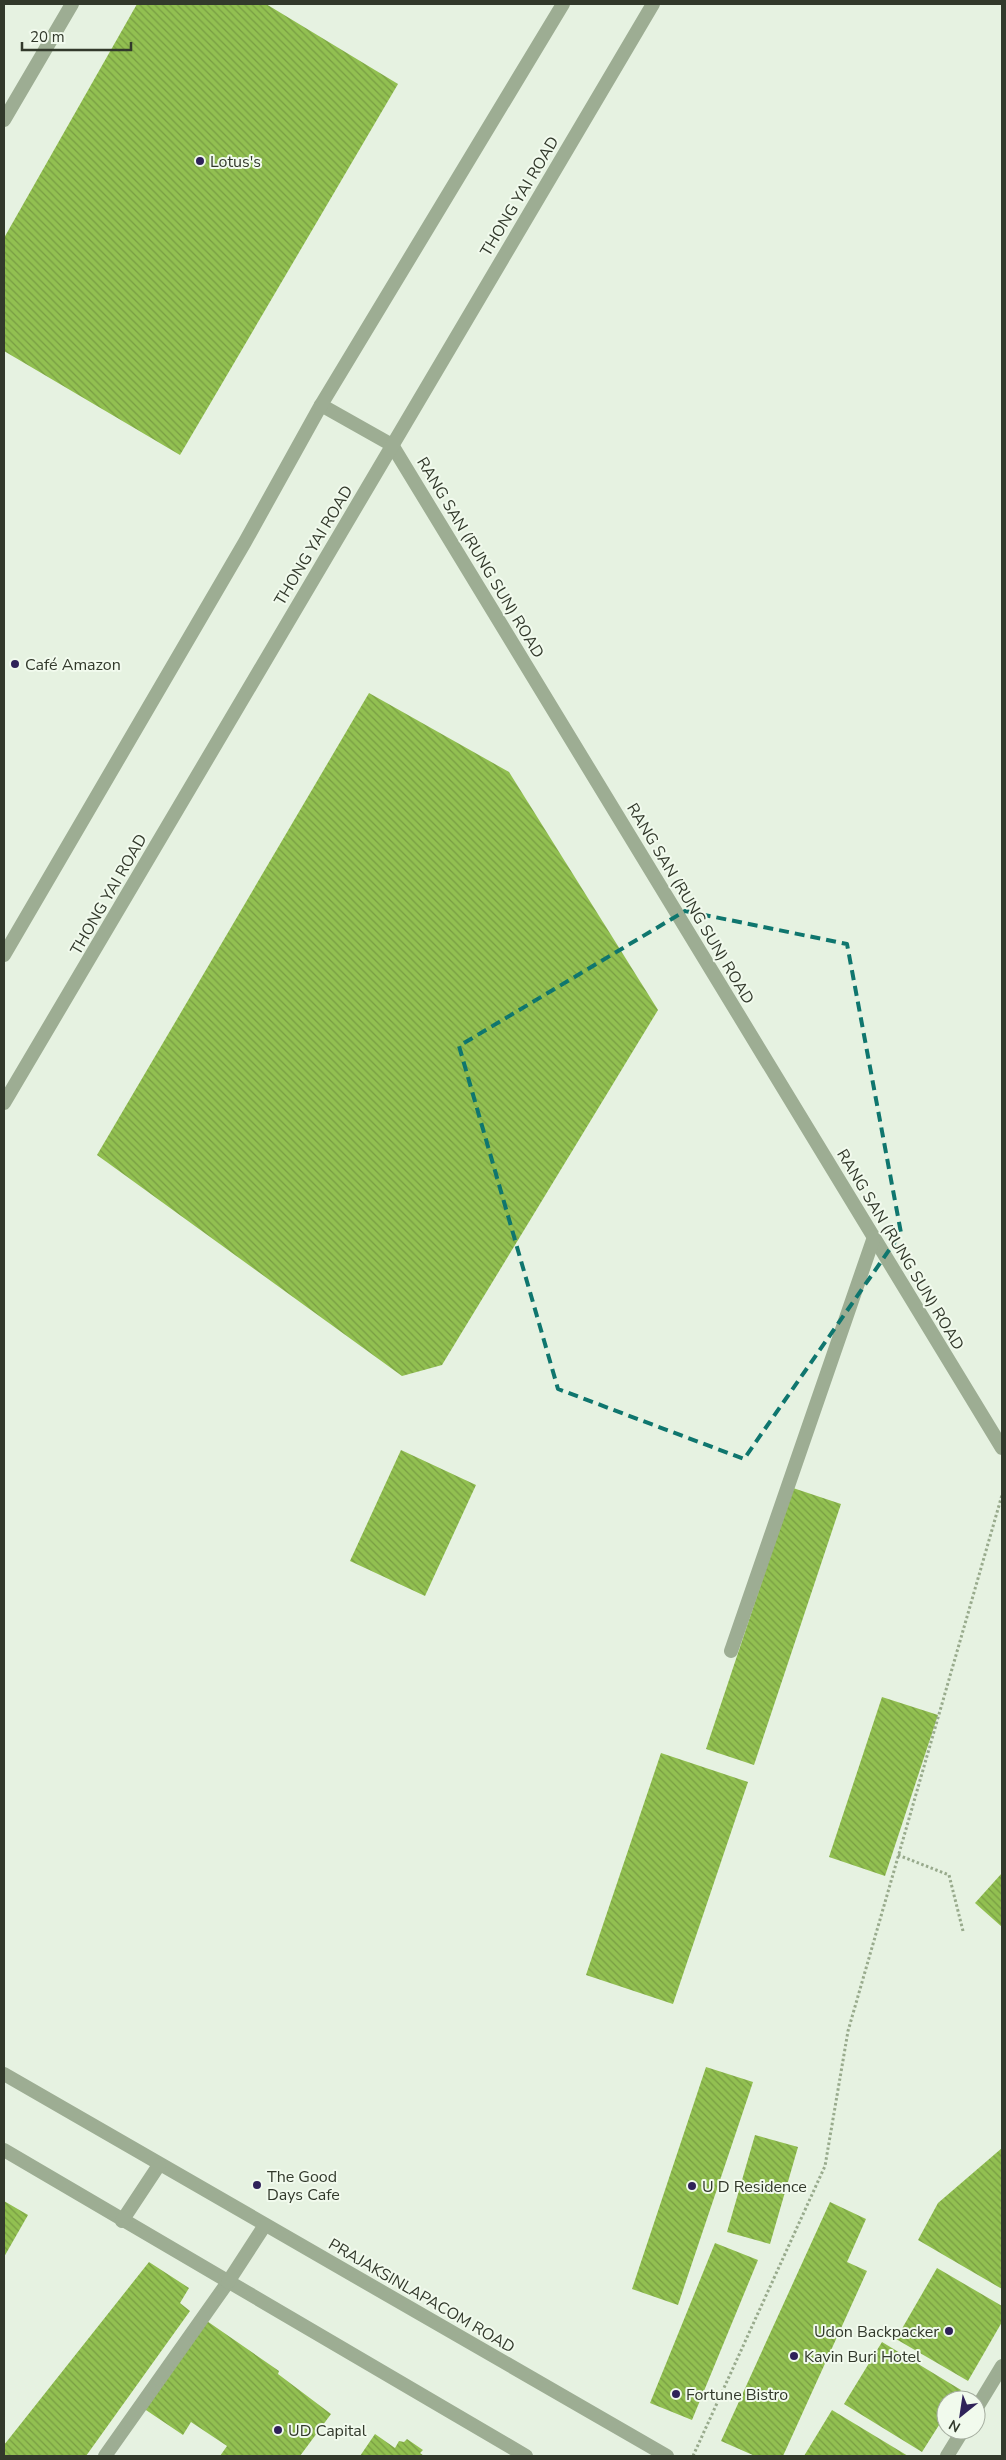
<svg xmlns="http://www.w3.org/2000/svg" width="1006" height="2460" font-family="'Nunito Sans',sans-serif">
<defs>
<pattern id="building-back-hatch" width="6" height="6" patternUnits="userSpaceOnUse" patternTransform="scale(1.25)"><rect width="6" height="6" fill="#92c051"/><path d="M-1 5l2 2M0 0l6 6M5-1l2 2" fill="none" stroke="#789d43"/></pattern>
</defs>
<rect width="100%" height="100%" fill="#e6f2e1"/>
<g fill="url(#building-back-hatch)">
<path d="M137,4h129l132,80 -218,371 -176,-104v-113z"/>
<path d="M369,693l140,79 149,238 -216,355 -40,11 -305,-221z"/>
<path d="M401,1450l75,35 -51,111 -75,-35z"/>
<path d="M793,1488l48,16 -87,261 -48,-16z"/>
<path d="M882,1697l56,18 -53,161 -56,-19z"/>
<path d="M661,1753l87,29 -75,222 -87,-29z"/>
<path d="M1002,1873v54l-27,-24z"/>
<path d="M706,2067l47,15 -75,223 -46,-16z"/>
<path d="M755,2135l43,12 -28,97 -43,-12z"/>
<path d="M1002,2148v141l-84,-49 20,-37z"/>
<path d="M4,2201l24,14 -24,42z"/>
<path d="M830,2202l36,17 -19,43 20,9 -84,185h-28l-34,-15z"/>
<path d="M715,2243l43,17 -66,160 -42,-17z"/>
<path d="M149,2262l40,26 -9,15 10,8 -104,145h-81l-1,-11z"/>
<path d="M937,2268l65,38v16l-34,59 -72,-42z"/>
<path d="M204,2319l75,52 -1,3 53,40 -31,42h-80l7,-10 -36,-24 -8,13 -40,-27z"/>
<path d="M882,2342l79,48 -7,10h-8v14l-24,38 -78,-48z"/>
<path d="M832,2410l76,46h-104z"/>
<path d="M375,2434l20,14 4,-7 5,1 3,-3 16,11 -3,3 4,3h-64z"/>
</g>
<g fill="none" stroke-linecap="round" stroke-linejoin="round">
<g stroke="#98aa8c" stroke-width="3" stroke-dasharray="2.5 2.5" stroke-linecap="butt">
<path d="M898,1855l51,20 14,56"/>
<path d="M693,2456l132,-290 23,-135 154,-536"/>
</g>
<g stroke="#9dad93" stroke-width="14">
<path d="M4,120l68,-116"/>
<path d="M105,2456l123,-174"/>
</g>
<g stroke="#9dad93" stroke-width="14">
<path d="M321,405l71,40 610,1003"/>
<path d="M731,1651l143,-414"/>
<path d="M976,2409l26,-43"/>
<path d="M947,2456l16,-26"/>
</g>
<g stroke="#9dad93" stroke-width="14">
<path d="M4,955l241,-413 76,-137 242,-401"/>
<path d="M4,1103l649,-1099"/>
<path d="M4,2074l663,382"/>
<path d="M4,2150l522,306"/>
<path d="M122,2221l37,-56"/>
<path d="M228,2282l37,-57"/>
</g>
</g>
<path fill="none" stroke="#0f766e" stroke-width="4" stroke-dasharray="10 6" stroke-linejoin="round" d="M685,911l162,33 54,289 -157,226 -186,-70 -99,-343z"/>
<g fill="#2f2259" stroke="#f1faed" stroke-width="2">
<circle cx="200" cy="161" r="5"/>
<circle cx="15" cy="664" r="5"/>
<circle cx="257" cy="2185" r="5"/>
<circle cx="692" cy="2186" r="5"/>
<circle cx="949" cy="2331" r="5"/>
<circle cx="794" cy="2356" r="5"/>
<circle cx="676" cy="2394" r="5"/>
<circle cx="278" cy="2430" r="5"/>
</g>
<g text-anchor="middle" stroke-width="4" stroke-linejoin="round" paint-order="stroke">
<g font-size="16" fill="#32392b" stroke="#f1faed" text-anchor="start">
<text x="210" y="167">Lotus's</text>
<text x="25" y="670">Café Amazon</text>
<text x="267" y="2182">The Good<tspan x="267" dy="18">Days Cafe</tspan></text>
<text x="702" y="2192">U D Residence</text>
<text x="939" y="2337" text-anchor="end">Udon Backpacker</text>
<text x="804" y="2362">Kavin Buri Hotel</text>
<text x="686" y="2400">Fortune Bistro</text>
<text x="288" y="2436">UD Capital</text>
</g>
<g font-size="16" fill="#32392b" stroke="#f1faed">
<text transform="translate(519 196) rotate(-59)" y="6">THONG YAI ROAD</text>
<text transform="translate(313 545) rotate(-59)" y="6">THONG YAI ROAD</text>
<text transform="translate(481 557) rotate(59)" y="6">RANG SAN (RUNG SUN) ROAD</text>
<text transform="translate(108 894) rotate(-60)" y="6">THONG YAI ROAD</text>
<text transform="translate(691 903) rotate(59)" y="6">RANG SAN (RUNG SUN) ROAD</text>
<text transform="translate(901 1249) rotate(59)" y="6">RANG SAN (RUNG SUN) ROAD</text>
<text transform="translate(422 2295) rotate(30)" y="6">PRAJAKSINLAPACOM ROAD</text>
</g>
</g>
<rect width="1006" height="2460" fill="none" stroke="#32392b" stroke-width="10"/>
<g transform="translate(961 2415) rotate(210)"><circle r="24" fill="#f1faed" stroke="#a5ad9f"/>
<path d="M0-4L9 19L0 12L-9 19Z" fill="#2f2259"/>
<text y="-8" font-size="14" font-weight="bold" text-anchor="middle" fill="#32392b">N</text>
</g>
<path d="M22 42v8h109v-8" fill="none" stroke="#32392b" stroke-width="2.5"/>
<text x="30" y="42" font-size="15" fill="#32392b" stroke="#f1faed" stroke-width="4" paint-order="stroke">20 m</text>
</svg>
